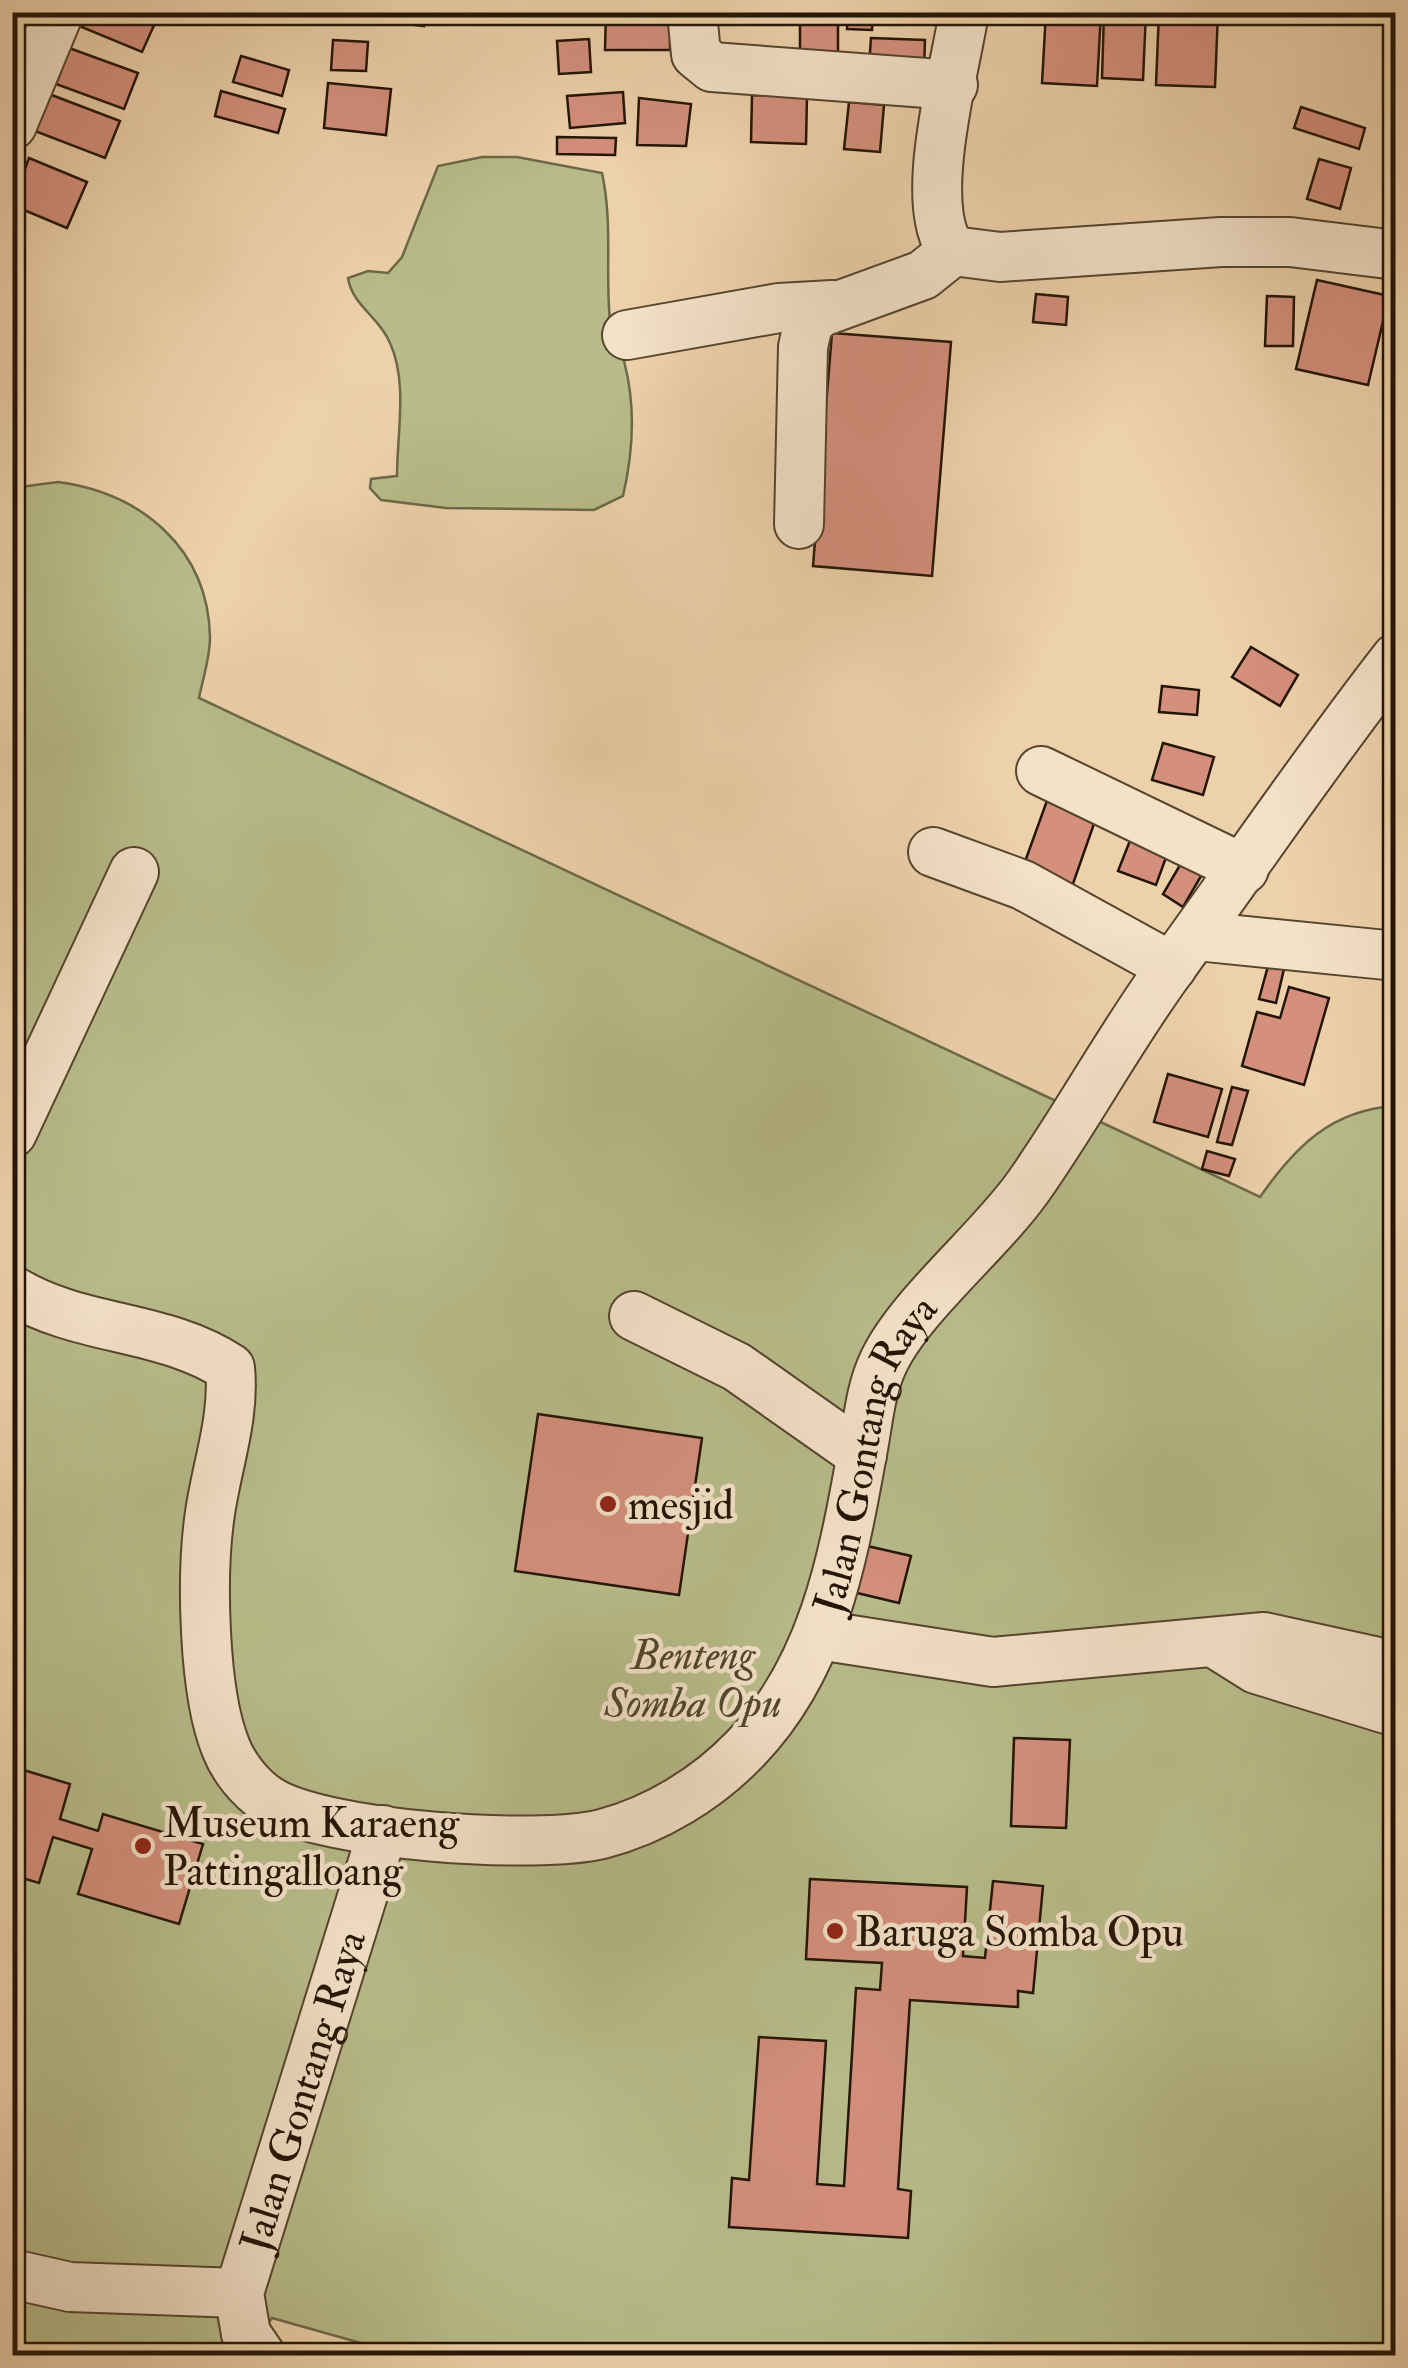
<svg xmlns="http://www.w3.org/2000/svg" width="1408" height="2368" font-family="'IM FELL Double Pica',serif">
<rect width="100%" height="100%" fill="#edd1ab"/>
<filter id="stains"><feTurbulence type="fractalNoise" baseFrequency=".002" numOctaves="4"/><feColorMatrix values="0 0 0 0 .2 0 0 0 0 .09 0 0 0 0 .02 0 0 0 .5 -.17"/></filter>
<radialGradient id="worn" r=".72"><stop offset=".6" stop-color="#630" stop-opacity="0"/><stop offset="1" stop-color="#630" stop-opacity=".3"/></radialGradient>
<g fill="#b7bc8a" stroke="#6d6848" stroke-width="2.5">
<path d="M482,157h35l85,16c11,51 3,97 8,148 1,15 12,29 15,44 11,44 8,88 -2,131l-29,14 -148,-2 -65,-8 -11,-12 1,-9 26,-3c0,-42 11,-94 -7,-133 -10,-25 -38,-38 -42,-65l20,-7 20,2 14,-16 36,-91z"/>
<path d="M58,482c83,11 150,66 152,155 0,21 -7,41 -11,61l1061,499c35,-50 71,-87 135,-91l1,1249 -989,1 -135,-38 -27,37h-232l-1,-1867z"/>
</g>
<g fill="#d48f7d" stroke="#231505" stroke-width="2.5">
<path d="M77,12h83l-18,40 -70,-29z"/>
<path d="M398,12h27l-1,14 -27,-3z"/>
<path d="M606,12l64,1v37h-65z"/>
<path d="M800,12h38v48l-38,-1z"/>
<path d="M848,12h25l-1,18 -25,-1z"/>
<path d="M1046,12h55l-4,74 -55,-3z"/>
<path d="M1104,12h42l-3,68 -41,-2z"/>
<path d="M1159,12h59l-3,75 -59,-2z"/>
<path d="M12,19l11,5 -11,23z"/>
<path d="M871,38l54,2 -1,30 -55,-3z"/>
<path d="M589,39l2,33 -32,2 -2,-33z"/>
<path d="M333,40l35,2 -2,29 -35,-1z"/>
<path d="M69,48l69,25 -14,36 -68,-25z"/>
<path d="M241,56l48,14 -7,26 -49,-14z"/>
<path d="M328,83l63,6 -5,46 -62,-7z"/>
<path d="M221,91l64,18 -7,24 -63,-17z"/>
<path d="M623,92l2,31 -55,5 -3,-32z"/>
<path d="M49,94l71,27 -15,37 -70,-27z"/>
<path d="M752,95l55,1 -1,48 -55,-2z"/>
<path d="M639,98l52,6 -5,42 -49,-1z"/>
<path d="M849,102l35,3 -4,47 -36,-3z"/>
<path d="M1301,107l64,21 -6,21 -65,-21z"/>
<path d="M557,137l59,1 -1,17 -58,-1z"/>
<path d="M29,158l58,24 -20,46 -55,-23z"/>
<path d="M1319,159l32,9 -11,41 -33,-10z"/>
<path d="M1317,280l72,16 -21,89 -72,-16z"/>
<path d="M1036,294l32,3 -2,28 -33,-3z"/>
<path d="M1267,296l27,1 -1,49h-28z"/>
<path d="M832,333l119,9 -19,234 -119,-10z"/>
<path d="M1251,647l47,28 -18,31 -48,-29z"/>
<path d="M1162,686l37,4 -2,25 -38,-3z"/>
<path d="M1163,743l51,14 -11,38 -51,-15z"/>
<path d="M1053,784l49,17 -34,97 -50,-17z"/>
<path d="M1131,838l37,14 -12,33 -38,-14z"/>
<path d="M1190,848l21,11 -28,48 -20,-13z"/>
<path d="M1268,966l16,3 -8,34 -17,-4z"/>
<path d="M1289,987l40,11 -25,87 -62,-19 15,-54 23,6z"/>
<path d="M1168,1074l54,15 -14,48 -54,-15z"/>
<path d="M1232,1087l16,4 -16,54 -15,-3z"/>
<path d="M1207,1151l28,8 -6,17 -27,-7z"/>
<path d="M538,1414l164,24 -23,157 -164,-24z"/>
<path d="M863,1545l48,11 -12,47 -46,-11z"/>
<path d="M1014,1738l56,2 -4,88 -55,-2z"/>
<path d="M20,1769l50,15 -10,35 38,12 5,-17 100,30 -24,80 -101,-30 14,-45 -39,-12 -14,46 -27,-8v-80z"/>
<path d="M810,1879l157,8 -4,69 22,2 8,-77 50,5 -10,107 -15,-2v16l-108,-7 -12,189 13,2 -3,47 -179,-11 3,-49 17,2 10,-143 67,4 -9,143 27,2 12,-198 24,2 2,-27 -76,-4z"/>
</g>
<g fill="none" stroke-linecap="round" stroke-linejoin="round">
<g stroke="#56442e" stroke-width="52">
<g id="minor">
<path d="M692,12l4,42 16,13 241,18"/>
<path d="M964,12c-8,54 -49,198 -11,239l47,6 221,-15h69l106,13"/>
<path d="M12,125l47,-113"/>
<path d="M627,335l152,-27 53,-3"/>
<path d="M799,524l4,-177 5,-23 11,-11 104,-38 30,-24"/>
<path d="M1041,771l203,98"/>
<path d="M933,852l90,33 149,82"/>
<path d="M1197,936l199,20"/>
<path d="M12,1133l122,-261"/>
<path id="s1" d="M12,1290c68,42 152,34 218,78 5,49 -13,97 -20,145 -9,60 -7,179 16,235 8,20 24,40 42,52 55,36 270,50 334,34 54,-14 106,-46 144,-86 76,-79 96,-184 115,-289 7,-33 8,-67 23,-98 27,-56 105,-119 144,-174 50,-71 91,-148 142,-218 75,-103 147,-210 226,-311"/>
<path d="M634,1316l103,51 125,88"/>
<path d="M819,1635l174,27 271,-25 132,29"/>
<path d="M1213,1642l43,27 140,43"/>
<path d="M12,2274l58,13 169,6"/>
<path id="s2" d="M261,2356l-15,-22 -7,-41 144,-463"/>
</g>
</g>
<use href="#minor" stroke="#f3e1c8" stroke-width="48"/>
</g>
<g fill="#8f2418" stroke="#f3e1c8" stroke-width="4">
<circle cx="608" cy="1504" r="10"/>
<circle cx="143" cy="1846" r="10"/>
<circle cx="835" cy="1931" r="10"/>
</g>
<g text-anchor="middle" stroke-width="9" stroke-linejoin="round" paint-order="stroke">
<g font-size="42" fill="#231505" stroke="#f3e1c8">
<text dy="15" stroke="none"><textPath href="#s1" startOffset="1520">Jalan Gontang Raya</textPath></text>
<text dy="15" stroke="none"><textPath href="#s2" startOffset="280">Jalan Gontang Raya</textPath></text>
</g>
<g font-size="42" fill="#231505" stroke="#f3e1c8" text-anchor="start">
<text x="628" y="1519">mesjid</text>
<text x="163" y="1837">Museum Karaeng<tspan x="163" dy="48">Pattingalloang</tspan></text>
<text x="855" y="1946">Baruga Somba Opu</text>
</g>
<g font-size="42" font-style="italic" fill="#4f472d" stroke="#f3e1c8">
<text x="693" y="1669">Benteng<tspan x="693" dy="48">Somba Opu</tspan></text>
</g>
</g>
<rect width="1408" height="2368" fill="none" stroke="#edd1ab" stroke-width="50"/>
<rect x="15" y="15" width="1378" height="2338" fill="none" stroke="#231505" stroke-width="5"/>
<rect x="25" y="25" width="1358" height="2318" fill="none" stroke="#231505" stroke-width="2.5"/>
<rect width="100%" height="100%" filter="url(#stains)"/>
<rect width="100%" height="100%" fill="url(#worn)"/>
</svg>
